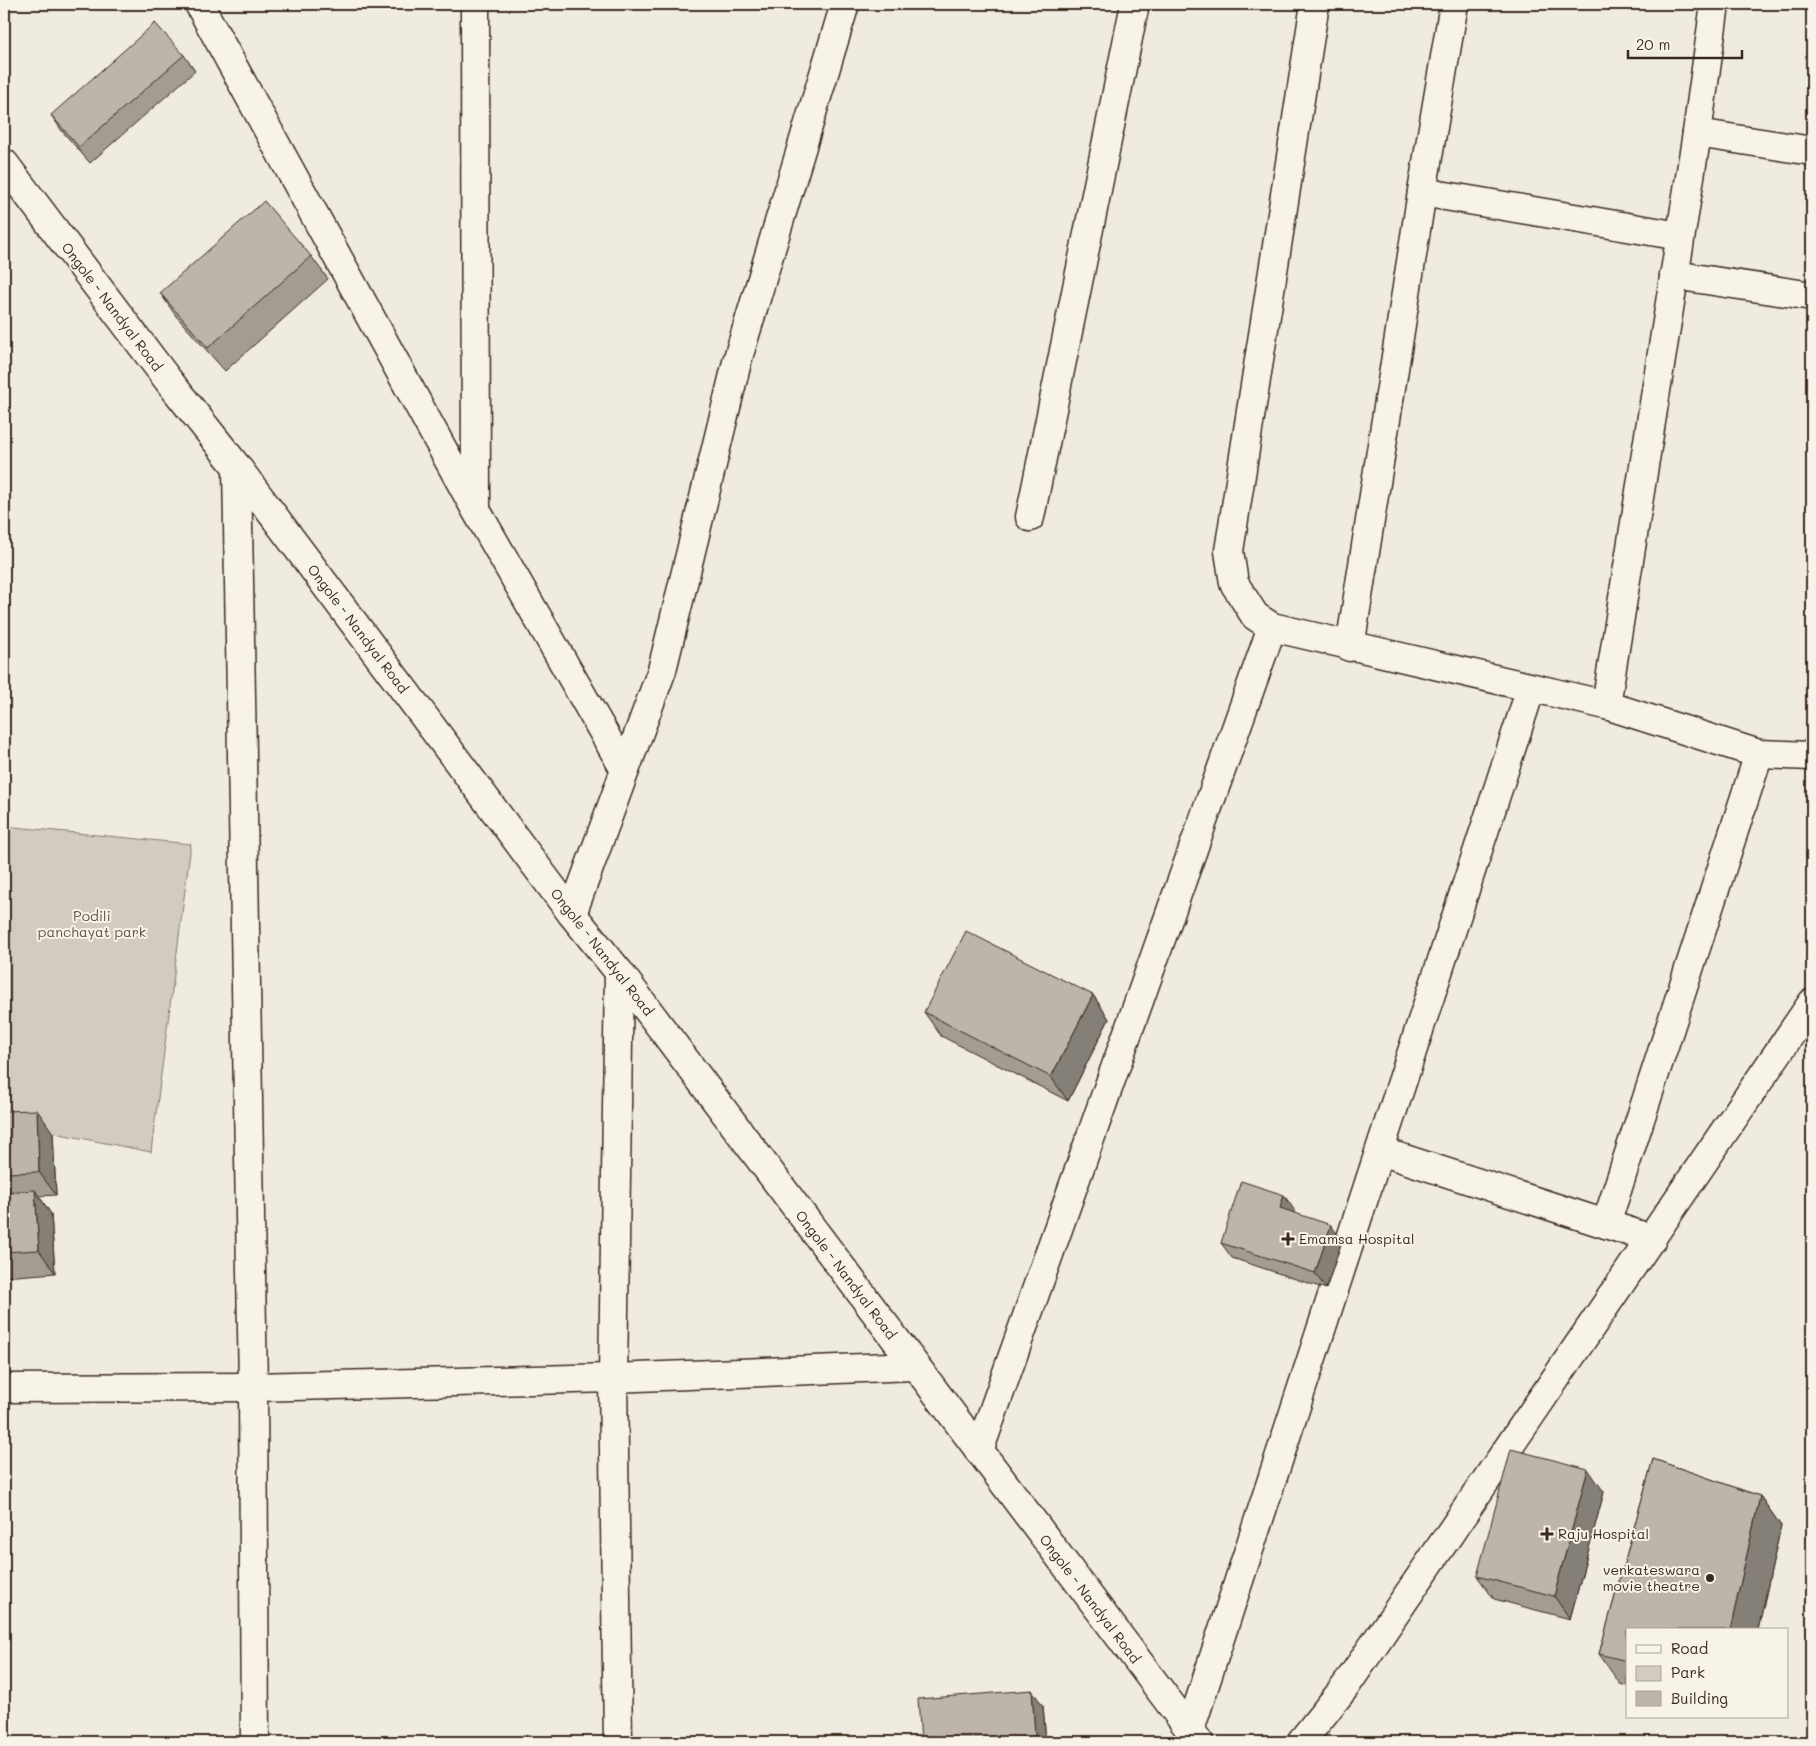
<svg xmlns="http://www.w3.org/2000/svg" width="1816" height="1746" font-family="Mali,sans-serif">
<rect width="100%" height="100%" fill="#efebe0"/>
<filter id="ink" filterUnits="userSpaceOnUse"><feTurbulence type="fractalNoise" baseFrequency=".02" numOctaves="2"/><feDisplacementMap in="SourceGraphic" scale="10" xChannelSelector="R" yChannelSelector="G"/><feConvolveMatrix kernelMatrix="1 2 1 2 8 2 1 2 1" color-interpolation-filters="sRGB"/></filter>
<g filter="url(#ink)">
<path fill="#d1cbc0" stroke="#867a6f" d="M4,826l187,18 -40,308 -147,-29z"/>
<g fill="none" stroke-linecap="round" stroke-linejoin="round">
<g stroke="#3b2a1e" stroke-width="31">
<g id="minor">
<path d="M199,4l277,506 149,260"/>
<path d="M475,4l1,503"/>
<path d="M1697,133l115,18"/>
<path d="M1422,192l258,44"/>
<path d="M1674,275l138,21"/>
<path d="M237,467l16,920 2,355"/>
<path d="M1030,517l105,-513"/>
<path d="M1272,627l-17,-11 -21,-33 -5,-32 86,-547"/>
<path d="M1350,647l72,-455 32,-188"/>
<path d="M1606,705l91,-572 18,-129"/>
<path d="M572,914l90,-244 76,-312 107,-354"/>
<path d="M1380,1151l272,88"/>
<path d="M1606,1224l153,-470"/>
<path d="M4,1388l249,-1 360,-9 301,-12"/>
<path d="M979,1451l293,-824 334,78 153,49 53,2"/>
<path d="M1190,1730l341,-1042"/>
<path d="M618,1742l-5,-364 6,-406"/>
<path d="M1301,1742l44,-55 467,-684"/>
</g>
</g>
<g stroke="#3b2a1e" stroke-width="31">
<path id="major" d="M4,163l164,217 69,87 335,447 47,58 580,770"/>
</g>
<use href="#minor" stroke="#f7f3e8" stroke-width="28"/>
<use href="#major" stroke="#f7f3e8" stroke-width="28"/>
</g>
<g fill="#a39c92" stroke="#3b2a1e">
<path d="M184,55l11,16 -105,92 -28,-32 -11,-16z"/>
<path d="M311,256l17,23 -103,92 -49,-55 -16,-23z"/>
<path d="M1093,995l16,24 -41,82 -127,-65 -17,-24z"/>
<path d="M4,1111l49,22 3,62 -17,1 12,18 4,59 -51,4z"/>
<path d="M1295,1211v2l47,28 -16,48 -94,-31 -11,-15z"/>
<path d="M1653,1459l107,37 21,30 -23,104h-131v56l-7,-2 -21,-30z"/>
<path d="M1604,1492l-34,127 -76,-20 -17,-23z"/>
<path d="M1043,1706l3,36h-125z"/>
</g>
<g fill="#847f77" stroke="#3b2a1e">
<path d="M4,340l3,5 -2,83 -1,-2z"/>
<path d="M1093,995l16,24 -41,82 -17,-24z"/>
<path d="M37,1110l16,23 3,62 -17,-23z"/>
<path d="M35,1190l16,24 4,59 -16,-23z"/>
<path d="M1284,1195l11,16 -4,13 -11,-16z"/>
<path d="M1331,1225l11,16 -16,48 -11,-16z"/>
<path d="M1588,1469l16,23 -34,127 -16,-23z"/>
<path d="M1760,1496l21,30 -23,104h-28z"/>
<path d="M1032,1690l11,16 3,36h-7l-4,-5z"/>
</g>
<g fill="#bdb5aa" stroke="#3b2a1e">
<path d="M155,23l29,32 -105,92 -28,-32z"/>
<path d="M264,201l47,55 -103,92 -48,-55z"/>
<path d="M966,931l127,64 -42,82 -127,-65z"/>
<path d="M37,1110l2,62 -35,1v-62z"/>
<path d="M1241,1181l43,14 -4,13 51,17 -16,48 -94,-30z"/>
<path d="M35,1190l4,60 -35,2v-60z"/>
<path d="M1511,1449l77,20 -34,127 -77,-20z"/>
<path d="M1653,1459l107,37 -30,134h-103v31l-28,-7z"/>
<path d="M1032,1690l3,47 -71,5h-43l-3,-43z"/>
</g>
</g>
<g fill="#3b2a1e" stroke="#f7f3e8" stroke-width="2">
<path d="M1285.5 1231.5h5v5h5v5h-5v5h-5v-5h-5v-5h5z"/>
<path d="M1544.5 1526.5h5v5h5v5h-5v5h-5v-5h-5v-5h5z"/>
<circle cx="1710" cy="1578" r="5"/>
</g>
<g text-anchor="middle" stroke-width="4" stroke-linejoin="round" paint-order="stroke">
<g font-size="14" fill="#3b2a1e" stroke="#f7f3e8">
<text transform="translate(112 307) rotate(53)" y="5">Ongole - Nandyal Road</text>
<text transform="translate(358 629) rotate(53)" y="5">Ongole - Nandyal Road</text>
<text transform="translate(602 952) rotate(52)" y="5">Ongole - Nandyal Road</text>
<text transform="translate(846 1275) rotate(53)" y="5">Ongole - Nandyal Road</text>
<text transform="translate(1090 1599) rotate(53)" y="5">Ongole - Nandyal Road</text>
</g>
<g font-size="14" fill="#605246" stroke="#f7f3e8">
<text x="92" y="921">Podili<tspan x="92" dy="16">panchayat park</tspan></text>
</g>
<g font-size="14" fill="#3b2a1e" stroke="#f7f3e8" text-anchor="start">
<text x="1299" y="1244">Emamsa Hospital</text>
<text x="1558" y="1539">Raju Hospital</text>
<text x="1700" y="1575" text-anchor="end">venkateswara<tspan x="1700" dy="16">movie theatre</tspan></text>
</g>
</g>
<rect width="1816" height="1746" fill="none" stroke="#f7f3e8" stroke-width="20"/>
<rect x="10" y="10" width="1796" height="1726" fill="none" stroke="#3b2a1e" stroke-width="2" filter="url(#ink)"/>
<rect x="1626" y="1628" width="162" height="90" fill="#f7f3e8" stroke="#aca397"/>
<rect x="1636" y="1645" width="25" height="8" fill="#f7f3e8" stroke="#aca397"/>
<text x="1671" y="1654" font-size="15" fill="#3b2a1e">Road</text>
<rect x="1636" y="1666" width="25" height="15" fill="#d1cbc0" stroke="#aca397"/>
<text x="1671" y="1678" font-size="15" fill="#3b2a1e">Park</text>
<rect x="1636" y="1691" width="25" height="15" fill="#bdb5aa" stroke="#aca397"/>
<text x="1671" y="1704" font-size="15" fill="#3b2a1e">Building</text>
<path d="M1628 50v8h114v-8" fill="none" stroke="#3b2a1e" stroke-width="2.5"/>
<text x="1636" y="50" font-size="15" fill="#3b2a1e" stroke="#f7f3e8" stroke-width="4" paint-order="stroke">20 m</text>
</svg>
